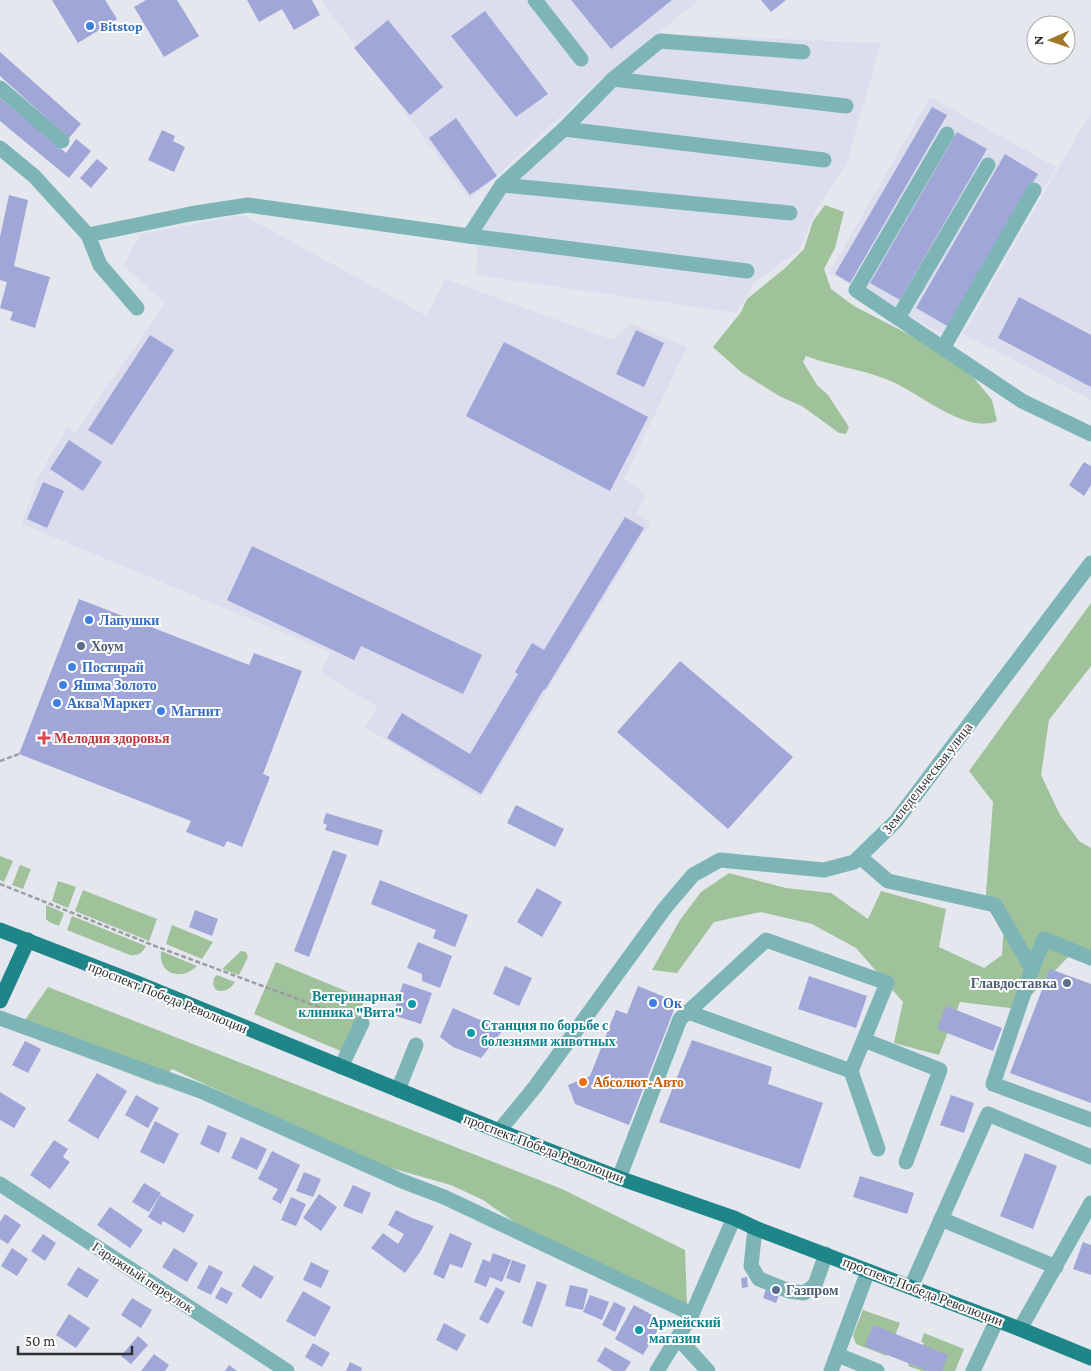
<svg xmlns="http://www.w3.org/2000/svg" width="1091" height="1371" font-family="'Crimson Pro',serif">
<rect width="100%" height="100%" fill="#e5e7ef"/>
<g fill="#dcdeee">
<path d="M321,0h378l-101,82 -128,118z"/>
<path d="M659,34l222,9 -35,122 -30,45 -16,39 -47,35 -16,29 -262,-38 9,-80 116,-112z"/>
<path d="M930,97l126,70 -100,174 -127,-68z"/>
<path d="M1091,112v288l-128,-66z"/>
<path d="M243,215l184,101 18,-37 168,61 17,-17 57,24 -63,132 22,15 -9,19 14,9 -170,276 -116,-71 13,-20 -57,-34 9,-21 -308,-128 15,-45 30,-52 8,6 90,-130 -42,-38 18,-31z"/>
</g>
<g fill="#9fc29b">
<path d="M825,205l19,7 -9,36 -11,21 7,20 23,17 52,27 50,29 18,16 18,22 5,21c-31,14 -80,-30 -109,-41 -26,-11 -56,-14 -82,-24l-3,6 14,23 11,10 21,32 -3,7 -7,-1 -37,-27 -21,-9 -40,-25 -28,-25 28,-35 6,-13 37,-30 20,-20 9,-28z"/>
<path d="M1091,603v63l-42,54 -8,55 19,40 19,26 12,7v113l-22,-5 -51,53 -58,-7 -21,53 -45,-12 9,-41 -47,-54 -44,-24 -51,-12 -47,10 -37,51 -25,-3 28,-50 21,-28 28,-19 57,15 45,5 37,26 13,-28 65,18 -7,38 45,21 18,-13 2,-32 -19,-16 8,-105 -24,-31z"/>
<path d="M0,856l13,5 -9,21 -4,-2z"/>
<path d="M20,865l11,4 -8,20 -11,-4z"/>
<path d="M58,881l18,6 -8,21 -16,-7z"/>
<path d="M83,890l74,29 -8,22 -74,-30z"/>
<path d="M46,905l18,8 -5,13 -10,-4 -3,-3z"/>
<path d="M72,916l74,30c-4,7 -8,10 -16,9l-63,-25z"/>
<path d="M172,925l41,17 -11,17 -36,-15z"/>
<path d="M161,951l36,15c-15,15 -39,9 -36,-15z"/>
<path d="M241,951l5,1 2,5 -9,18 -17,-6z"/>
<path d="M276,962l89,37 -22,53 -89,-38z"/>
<path d="M217,975l18,7c-5,7 -10,11 -19,8l-3,-6 1,-6z"/>
<path d="M48,987l514,202 123,61 2,54 -139,-58 -65,-46 -32,-15 -71,-20 -208,-96 -13,16 -141,-55z"/>
<path d="M863,1310l37,13 -13,33 -31,-12 -3,-9z"/>
<path d="M924,1333l40,16 -9,22h-33l-14,-5 5,-12 6,2 5,-13 -3,-1z"/>
</g>
<g fill="#a0a6d7">
<path d="M52,0h53l12,19 -39,24z"/>
<path d="M146,0h31l22,36 -35,21 -30,-50z"/>
<path d="M247,0h65l8,15 -26,15 -12,-21 -23,13z"/>
<path d="M571,0h101l-61,49z"/>
<path d="M761,0h25l-15,12z"/>
<path d="M485,11l63,83 -32,23 -65,-81z"/>
<path d="M388,20l55,67 -33,28 -56,-67z"/>
<path d="M0,52l81,72 -12,14 -69,-62z"/>
<path d="M0,98l66,55 10,-14 15,12 -22,27 -69,-57z"/>
<path d="M932,107l15,8 -97,168 -15,-9z"/>
<path d="M456,118l41,58 -27,19 -41,-57z"/>
<path d="M162,130l13,6 -2,5 12,6 -11,25 -26,-12z"/>
<path d="M957,132l30,17 -87,151 -30,-17z"/>
<path d="M1005,154l33,20 -89,153 -33,-19z"/>
<path d="M97,159l11,9 -17,20 -11,-10z"/>
<path d="M9,195l19,5 -14,66 36,11 -15,51 -25,-8 3,-8 -13,-4 7,-26 -7,-2v-43z"/>
<path d="M1019,297l72,38v52l-93,-49z"/>
<path d="M636,330l28,13 -20,44 -28,-13z"/>
<path d="M150,335l24,15 -62,95 -24,-15z"/>
<path d="M504,342l144,75 -38,74 -144,-75z"/>
<path d="M69,440l33,22 -19,29 -33,-22z"/>
<path d="M1084,462l7,4v19l-7,11 -15,-11z"/>
<path d="M43,482l21,9 -17,37 -20,-9z"/>
<path d="M625,517l19,11 -99,162 -1,-1 -63,105 -94,-56 15,-25 68,41 48,-80 -3,-2 17,-29 12,7z"/>
<path d="M252,546l230,109 -19,39 -102,-48 -7,14 -127,-60z"/>
<path d="M79,599l170,66 5,-12 48,18 -39,103 7,3 -28,70 -15,-6 -3,6 -38,-15 5,-11 -172,-67z"/>
<path d="M680,661l113,96 -65,72 -111,-97z"/>
<path d="M516,805l48,24 -9,18 -48,-24z"/>
<path d="M326,813l57,17 -5,16 -53,-16 2,-5 -4,-2z"/>
<path d="M333,850l14,5 -38,102 -15,-6z"/>
<path d="M380,880l88,35 -13,32 -22,-9 3,-8 -65,-26z"/>
<path d="M537,888l25,14 -20,35 -25,-15z"/>
<path d="M195,910l23,9 -6,17 -23,-9z"/>
<path d="M418,942l34,14 -12,32 -18,-7v-7l-15,-6z"/>
<path d="M505,966l27,12 -13,28 -26,-12z"/>
<path d="M1050,969l41,15v119l-81,-30z"/>
<path d="M809,976l58,20 -11,32 -58,-19z"/>
<path d="M403,983l29,10 -11,31 -28,-9z"/>
<path d="M638,986l39,16 -48,123 -54,-21 -7,-19 22,-9 26,-66 11,4z"/>
<path d="M946,1006l56,22 -9,23 -56,-22z"/>
<path d="M453,1008l50,22 -22,28 -28,-11 -13,-10z"/>
<path d="M692,1040l80,27 -4,17 55,19 -23,66 -141,-47z"/>
<path d="M25,1041l16,8 -13,24 -16,-8z"/>
<path d="M97,1073l30,18 -29,48 -30,-18z"/>
<path d="M0,1092l26,16 -12,20 -14,-8z"/>
<path d="M136,1095l23,13 -11,20 -23,-13z"/>
<path d="M951,1095l23,8 -10,30 -24,-8z"/>
<path d="M155,1121l24,13 -15,30 -24,-12z"/>
<path d="M208,1125l19,8 -8,20 -19,-9z"/>
<path d="M241,1137l26,12 -10,21 -26,-12z"/>
<path d="M54,1140l14,9 -5,8 7,5 -20,27 -20,-14z"/>
<path d="M272,1151l28,14 -19,39 -9,-5 6,-10 -20,-10z"/>
<path d="M1025,1153l32,13 -24,63 -33,-13z"/>
<path d="M304,1172l17,7 -8,18 -17,-6z"/>
<path d="M860,1176l54,17 -7,21 -54,-17z"/>
<path d="M144,1183l17,10 -12,19 -17,-10z"/>
<path d="M353,1185l18,8 -9,21 -19,-8z"/>
<path d="M319,1194l18,13 -16,24 -18,-13z"/>
<path d="M160,1195l34,20 -10,18 -21,-12 -2,4 -13,-8z"/>
<path d="M291,1197l15,7 -10,22 -15,-6z"/>
<path d="M110,1207l33,23 -13,18 -33,-23z"/>
<path d="M396,1210l16,8 22,8 -14,26 -15,21 -34,-25 12,-15 15,11 6,-10 -16,-9z"/>
<path d="M5,1214l16,11 -13,19 -8,-5v-17z"/>
<path d="M450,1233l22,10 -10,25 -12,-4 -6,15 -11,-5z"/>
<path d="M43,1234l13,9 -11,18 -14,-10z"/>
<path d="M1083,1242l8,3v30l-18,-6z"/>
<path d="M12,1248l16,11 -11,17 -16,-10z"/>
<path d="M174,1248l24,15 -11,19 -25,-15z"/>
<path d="M493,1253l18,7 -9,22 -12,-5 -4,10 -12,-5 9,-23 7,3z"/>
<path d="M512,1260l14,5 -6,18 -14,-5z"/>
<path d="M311,1262l18,9 -8,17 -18,-8z"/>
<path d="M209,1265l14,7 -12,23 -14,-7z"/>
<path d="M254,1265l20,12 -13,22 -20,-13z"/>
<path d="M78,1267l21,13 -12,18 -20,-13z"/>
<path d="M747,1277l1,10 -6,1 -1,-10z"/>
<path d="M537,1281l10,4 -15,42 -10,-4z"/>
<path d="M570,1285l18,4 -5,21 -18,-4z"/>
<path d="M767,1286l13,6 -4,11 -13,-5z"/>
<path d="M221,1287l12,6 -6,11 -12,-6z"/>
<path d="M496,1287l9,5 -17,32 -9,-5z"/>
<path d="M303,1291l28,16 -16,30 -29,-16z"/>
<path d="M590,1295l19,7 -7,18 -19,-8z"/>
<path d="M132,1298l20,12 -11,18 -20,-13z"/>
<path d="M614,1302l12,6 -11,24 -13,-7z"/>
<path d="M634,1305l29,16 -20,34 -28,-16z"/>
<path d="M69,1314l21,14 -14,20 -20,-13z"/>
<path d="M444,1323l22,12 -9,16 -21,-11z"/>
<path d="M873,1325l75,30 -6,16h-14l-63,-25z"/>
<path d="M138,1336l10,9 -17,19 -10,-8z"/>
<path d="M313,1343l17,10 -8,14 -17,-10z"/>
<path d="M605,1347l26,15 -6,9h-12l-16,-10z"/>
<path d="M154,1354l15,11 -4,6h-24z"/>
<path d="M350,1362l12,6 -1,3h-15z"/>
<path d="M229,1365l8,6h-12z"/>
</g>
<g fill="none" stroke-linecap="round" stroke-linejoin="round">
<g stroke="#9b9da3" stroke-width="2.5" stroke-dasharray="5 2.5" stroke-linecap="butt">
<path d="M0,761l19,-7"/>
<path d="M0,884l155,62 194,72"/>
</g>
<g stroke="#7db5b7" stroke-width="15">
<path d="M535,0l46,59"/>
<path d="M613,79l233,27"/>
<path d="M0,88l62,53"/>
<path d="M564,129l260,31"/>
<path d="M947,134l-91,156 166,111 69,33"/>
<path d="M0,148l34,28 54,59 12,30 37,43"/>
<path d="M502,185l288,28"/>
<path d="M88,235l102,-21 58,-9 221,31 33,-51 62,-56 49,-50 47,-38 143,11"/>
<path d="M469,236l278,35"/>
<path d="M898,318l90,-153"/>
<path d="M943,348l91,-158"/>
<path d="M860,857l28,24 107,24 37,64 12,-30 47,19"/>
<path d="M1032,969l-39,115 98,36"/>
<path d="M0,1018l203,74 199,89 42,16 248,117"/>
<path d="M864,1040l76,30 -34,92"/>
<path d="M341,1067l21,-44"/>
<path d="M851,1071l27,78"/>
<path d="M398,1090l18,-45"/>
<path d="M499,1131l36,-44 130,-179 28,-33 27,-15 104,10 30,-8 42,-41 195,-258"/>
<path d="M619,1178l61,-159 8,-7 78,-72 121,43 -36,88 -163,-59"/>
<path d="M0,1184l287,187"/>
<path d="M941,1219l115,48"/>
<path d="M755,1228l-4,38 8,13 30,12 15,2 11,-8 11,-31"/>
<path d="M911,1287l77,-173 103,43"/>
<path d="M1020,1329l71,-126"/>
<path d="M678,1338l30,33"/>
<path d="M838,1355l39,16"/>
<path d="M657,1371l35,-57 42,-96"/>
<path d="M831,1371l37,-100"/>
<path d="M973,1371l24,-51"/>
</g>
<g stroke="#1e8589" stroke-width="15">
<path d="M0,930l137,53 362,148 120,47 115,40 21,10 265,101 71,29"/>
<path d="M0,1001l28,-61"/>
</g>
</g>
<g fill="#3f7fe0" stroke="#fff" stroke-width="2">
<circle cx="90" cy="26" r="5"/>
<circle cx="89" cy="620" r="5"/>
<circle cx="72" cy="667" r="5"/>
<circle cx="63" cy="685" r="5"/>
<circle cx="57" cy="703" r="5"/>
<circle cx="161" cy="711" r="5"/>
<circle cx="653" cy="1003" r="5"/>
</g>
<g fill="#5c6f8a" stroke="#fff" stroke-width="2">
<circle cx="81" cy="646" r="5"/>
<circle cx="1067" cy="983" r="5"/>
<circle cx="776" cy="1290" r="5"/>
</g>
<path fill="#e0444e" stroke="#fff" stroke-width="2" d="M41.5 730.5h5v5h5v5h-5v5h-5v-5h-5v-5h5z"/>
<g fill="#0f9aa8" stroke="#fff" stroke-width="2">
<circle cx="412" cy="1004" r="5"/>
<circle cx="471" cy="1033" r="5"/>
<circle cx="639" cy="1330" r="5"/>
</g>
<circle fill="#e8710a" stroke="#fff" stroke-width="2" cx="583" cy="1082" r="5"/>
<g text-anchor="middle" stroke-width="4" stroke-linejoin="round" paint-order="stroke">
<g font-size="14" font-weight="bold" fill="#366cbe" stroke="#fff" text-anchor="start">
<text x="100" y="31">Bitstop</text>
<text x="99" y="625">Лапушки</text>
<text x="82" y="672">Постирай</text>
<text x="73" y="690">Яшма Золото</text>
<text x="67" y="708">Аква Маркет</text>
<text x="171" y="716">Магнит</text>
<text x="663" y="1008">Ок</text>
</g>
<g font-size="14" font-weight="bold" fill="#4e5e75" stroke="#fff" text-anchor="start">
<text x="91" y="651">Хоум</text>
<text x="1057" y="988" text-anchor="end">Главдоставка</text>
<text x="786" y="1295">Газпром</text>
</g>
<g font-size="14" font-weight="bold" fill="#be3a42" stroke="#fff" text-anchor="start">
<text x="54" y="743">Мелодия здоровья</text>
</g>
<g font-size="14" fill="#2f3033" stroke="#fff">
<text transform="translate(927 778) rotate(-52)" y="5">Земледельческая улица</text>
<text transform="translate(168 997) rotate(22)" y="5">проспект Победа Революции</text>
<text transform="translate(544 1148) rotate(21)" y="5">проспект Победа Революции</text>
<text transform="translate(143 1277) rotate(33)" y="5">Гаражный переулок</text>
<text transform="translate(923 1291) rotate(21)" y="5">проспект Победа Революции</text>
</g>
<g font-size="14" font-weight="bold" fill="#0d838f" stroke="#fff" text-anchor="start">
<text x="402" y="1001" text-anchor="end">Ветеринарная<tspan x="402" dy="16">клиника "Вита"</tspan></text>
<text x="481" y="1030">Станция по борьбе с<tspan x="481" dy="16">болезнями животных</tspan></text>
<text x="649" y="1327">Армейский<tspan x="649" dy="16">магазин</tspan></text>
</g>
<g font-size="14" font-weight="bold" fill="#c56008" stroke="#fff" text-anchor="start">
<text x="593" y="1087">Абсолют-Авто</text>
</g>
</g>
<g transform="translate(1051 40) rotate(268)"><circle r="24" fill="#ffffff" stroke="#acacad"/>
<path d="M0-4L9 19L0 12L-9 19Z" fill="#a17727"/>
<text y="-8" font-size="14" font-weight="bold" text-anchor="middle" fill="#2f3033">N</text>
</g>
<path d="M18 1346v8h114v-8" fill="none" stroke="#2f3033" stroke-width="2.5"/>
<text x="25" y="1346" font-size="15" fill="#2f3033" stroke="#ffffff" stroke-width="4" paint-order="stroke">50 m</text>
</svg>
